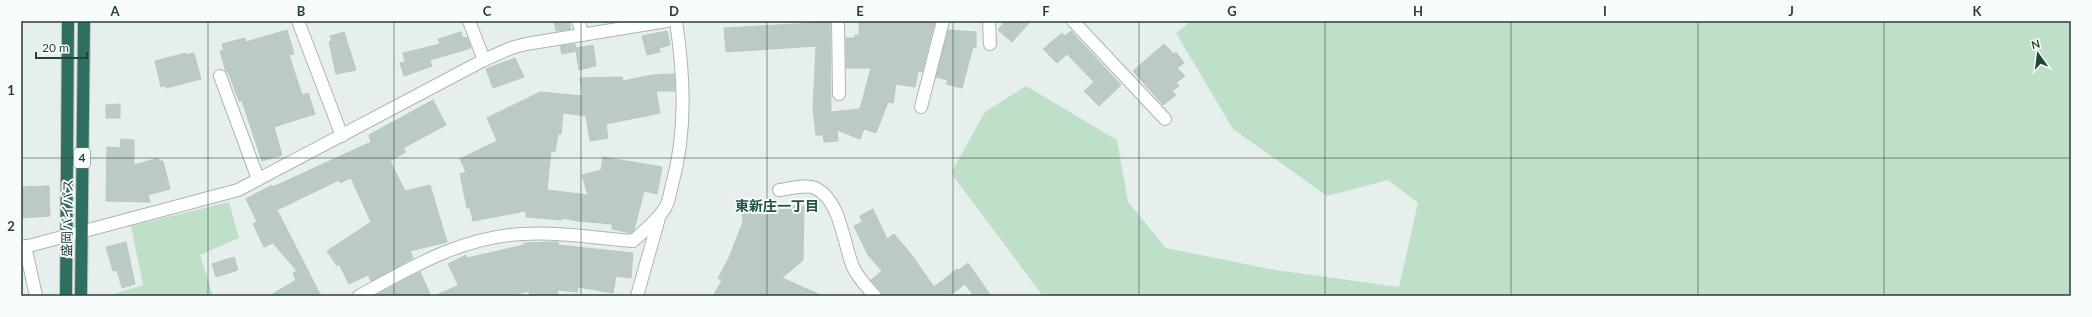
<svg xmlns="http://www.w3.org/2000/svg" width="2092" height="317" font-family="Lato,'Noto Sans JP',sans-serif">
<rect width="100%" height="100%" fill="#e6efeb"/>
<g fill="#bfe0c8">
<path d="M1191,21h880v275h-1028l-92,-123 34,-61 41,-26 91,54 11,62 38,46 109,22 124,17 19,-84 -30,-23 -61,16 -94,-67 -57,-96z"/>
<path d="M229,202l10,36 -39,17 13,41h-106l36,-11 -12,-59z"/>
</g>
<g fill="#bbcac4" stroke="#b8c9c2">
<path d="M554,21h15l2,8 -15,2z"/>
<path d="M813,21h17l1,91 29,-3 11,-41h-25v-30h9v-3h4v-14h76l-13,51 -4,-1 -3,16 -19,-3 -3,19 -5,-1 -12,31 -12,-4 -4,10 -23,-9 1,11 -14,1 -1,-7h-7l-3,-28 3,-61 -90,6 -2,-24 89,-5z"/>
<path d="M1005,21h26l-19,21 -14,-12z"/>
<path d="M287,30l7,24 -5,1 13,40 6,-2 7,21 -41,13 8,28 -20,6 -20,-60h-3l-11,-29h-2l-6,-21 4,-1 -2,-6 23,-6 1,4z"/>
<path d="M948,30l28,2v16l-3,-1 -11,41 -16,-4 2,-4 -12,-3z"/>
<path d="M667,31l3,14 -11,3 1,4 -13,3 -5,-19z"/>
<path d="M1071,31l50,54 -22,21 -15,-15 10,-9 -27,-28 -10,9 -14,-14 19,-16 3,3z"/>
<path d="M344,32l12,38 -20,4 -7,-32 3,-1 -2,-5z"/>
<path d="M461,32l2,6 4,-1 4,11 -41,12 2,6 -28,10 -4,-13 5,-1 -2,-9 37,-9 -2,-5z"/>
<path d="M575,44l1,4 17,-3 3,21 -17,4 -3,-19 -14,3 -2,-8z"/>
<path d="M1164,44l10,10 2,-2 8,11 -7,5 8,8 -9,7 3,3 -7,5 4,4 -13,10 -30,-34z"/>
<path d="M186,53v2l8,-2 7,26 -35,9v-3l-5,2 -6,-26z"/>
<path d="M515,58l9,19 -31,11 -7,-19z"/>
<path d="M674,74l1,17h-19l4,22 -54,11 2,14 -18,3 -4,-25 -23,-3 -2,21h-3l-3,18 -4,-1 -4,39 41,5 -6,-20 19,-5 2,-13 59,10 -5,27 -13,-3 -10,39 -3,3 -19,-4v-5l-34,-3 -16,-3v2l-36,-3v-6l-53,10 -3,-13h-3l-7,-34 6,-2 -6,-13 37,-18 -10,-23 53,-26 43,4 -3,-18 42,-1 1,4 29,-6z"/>
<path d="M433,100l13,25 -43,23 3,4 -16,9 15,30 25,-6 17,57 -37,9 3,7 -42,23 -3,-6 -19,9 -10,-20 -2,2 -10,-15 44,-29 -20,-44 -11,5 -1,-3 -62,30 44,86h-52l27,-16 -3,-7 4,-2 -24,-28 -9,4 -11,-23 4,-2 -11,-23 26,-14 1,2 98,-45 -2,-7z"/>
<path d="M120,104v14h-14v-13z"/>
<path d="M121,139l13,1v25l24,-7 1,3h4l7,28 -22,6 2,7 -44,-1 1,-54 13,1z"/>
<path d="M49,186l1,30 -29,2v-31z"/>
<path d="M770,201l1,5h33l-1,54 -21,18 41,18h-110l9,-15 -4,-3 10,-18 15,-38 -2,-16z"/>
<path d="M873,209l14,30 7,-5 17,20 23,33 23,-18 2,1 9,-7 23,33h-17l-9,-12 -16,12h-67l-1,-5 -10,-11 11,-9 -14,-16 -14,-29 8,-4 -2,-6z"/>
<path d="M126,242l9,42 -13,4 -5,-18 -4,1 -7,-24z"/>
<path d="M554,242h4v3l75,8 -2,25 -15,-2 -3,17 -35,-6 -1,5 -20,-2 1,6h-28l-1,-5 -20,5h-75l23,-10 1,-2 -10,-20 18,-9 1,3 57,-13v-2z"/>
<path d="M234,257l4,13 -22,7 -4,-13z"/>
<path d="M420,272l11,24h-52l-1,-2z"/>
</g>
<g fill="none" stroke-linecap="round" stroke-linejoin="round">
<g stroke="#a8b8b2" stroke-width="14">
<g id="minor">
<path d="M298,21l44,115"/>
<path d="M469,21l15,39"/>
<path d="M578,21l5,14"/>
<path d="M838,21l1,73"/>
<path d="M989,21l1,23"/>
<path d="M1073,21l92,98"/>
<path d="M220,76l38,103"/>
<path d="M921,107l22,-86"/>
<path d="M779,190c10,-1 27,-6 36,-2 26,12 28,55 38,79 5,11 14,20 22,29"/>
<path d="M25,246l11,50"/>
<path d="M21,248l217,-58 246,-130 27,-12 15,-4 141,-23"/>
<path d="M359,296c51,-28 104,-60 164,-62 37,-2 74,4 110,7 11,-10 24,-20 32,-33 4,-6 5,-16 7,-23 15,-54 12,-110 4,-164"/>
<path d="M637,296l22,-78"/>
</g>
</g>
<g stroke="#c2cac8" stroke-width="14">
<g id="highway">
<path d="M66,296l2,-275"/>
<path d="M81,296l3,-275"/>
</g>
</g>
<use href="#minor" stroke="#fff" stroke-width="12"/>
<use href="#highway" stroke="#2f6f62" stroke-width="12"/>
</g>
<path fill="none" stroke="#24423a" stroke-width="1" stroke-opacity="0.55" d="M208,21v275M394,21v275M581,21v275M767,21v275M953,21v275M1139,21v275M1325,21v275M1511,21v275M1698,21v275M1884,21v275M21,158h2050"/>
<g text-anchor="middle" stroke-width="4" stroke-linejoin="round" paint-order="stroke">
<rect fill="#f7fbf9" stroke="#637a73" stroke-width="1" x="74" y="148" width="16" height="20" rx="3"/>
<g font-size="12" font-weight="bold" fill="#24423a">
<text x="82" y="162">4</text>
</g>
<g font-size="13" fill="#24423a" stroke="#f7fbf9">
<text transform="translate(67 218) rotate(-89)" y="5">盛岡バイパス</text>
</g>
<g font-size="14" font-weight="bold" fill="#1f5548" stroke="#f7fbf9">
<text x="777" y="211">東新庄一丁目</text>
</g>
</g>
<rect width="2092" height="317" fill="none" stroke="#f7fbf9" stroke-width="44"/>
<g transform="translate(2038 54) rotate(346)" stroke="#f7fbf9" stroke-width="3" paint-order="stroke">
<path d="M0-3L7 15L0 10L-7 15Z" fill="#24423a"/>
<text y="-6" font-size="11" font-weight="bold" text-anchor="middle" fill="#24423a">N</text>
</g>
<path d="M36 52v6h51v-6" fill="none" stroke="#24423a" stroke-width="2"/>
<text x="42" y="52" font-size="12" fill="#24423a" stroke="#f7fbf9" stroke-width="3" paint-order="stroke">20 m</text>
<rect x="22" y="22" width="2048" height="273" fill="none" stroke="#24423a" stroke-width="1.5"/>
<g font-size="13" text-anchor="middle" font-weight="bold" fill="#24423a">
<text x="115" y="16">A</text>
<text x="301" y="16">B</text>
<text x="487" y="16">C</text>
<text x="674" y="16">D</text>
<text x="860" y="16">E</text>
<text x="1046" y="16">F</text>
<text x="1232" y="16">G</text>
<text x="1418" y="16">H</text>
<text x="1605" y="16">I</text>
<text x="1791" y="16">J</text>
<text x="1977" y="16">K</text>
<text x="11" y="95">1</text>
<text x="11" y="231">2</text>
</g>
</svg>
